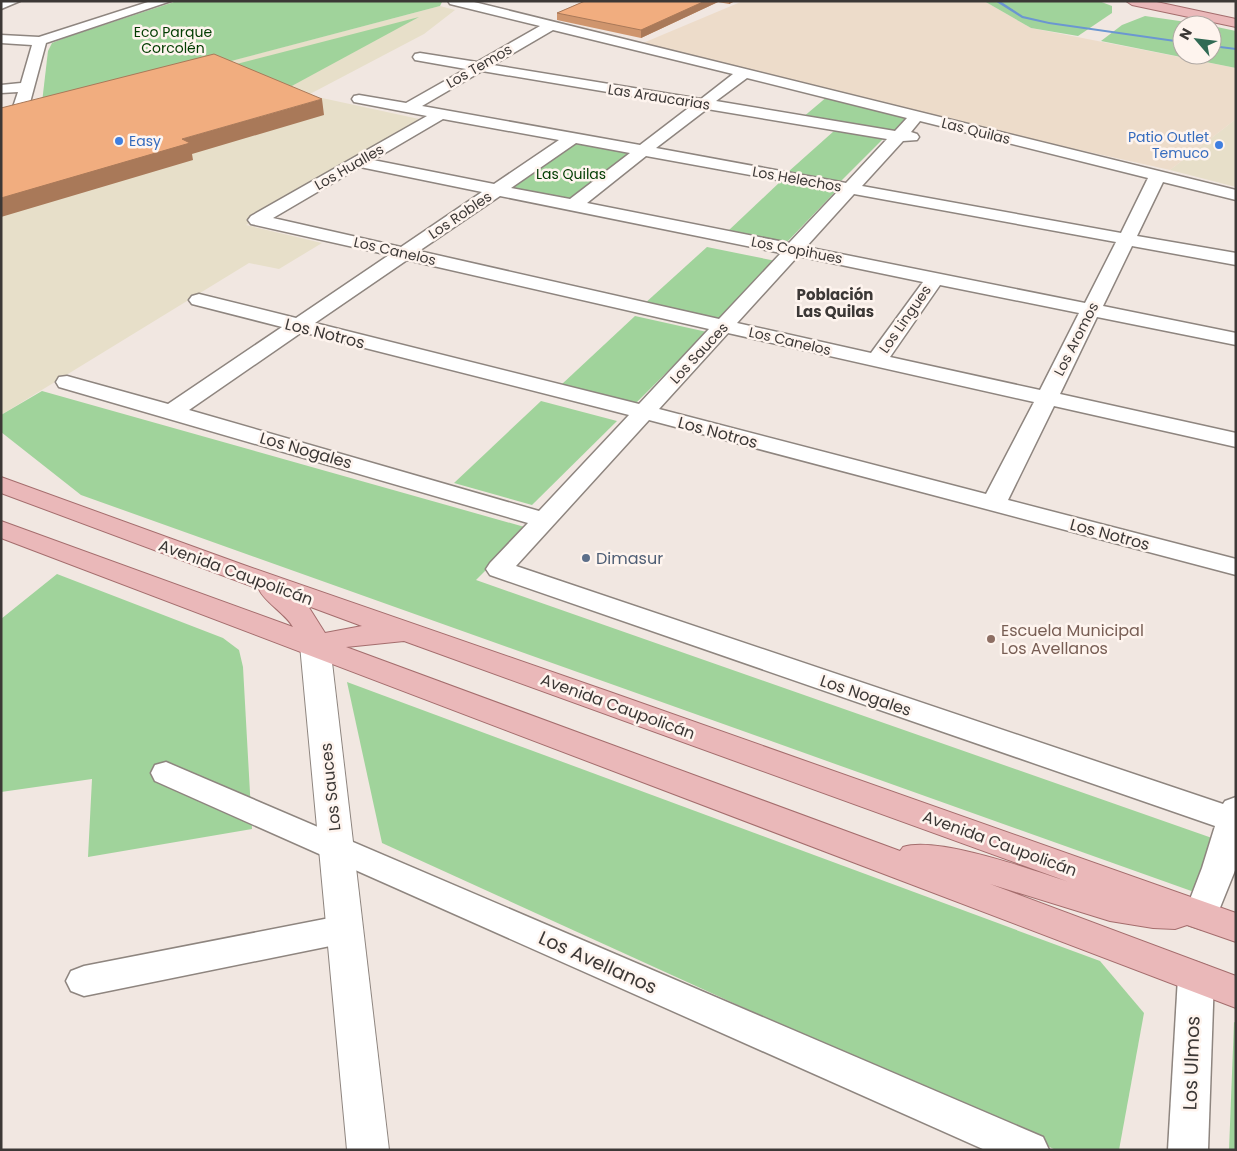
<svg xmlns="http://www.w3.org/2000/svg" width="1237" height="1151" font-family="Poppins,sans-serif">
<rect width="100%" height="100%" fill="#f1e7e1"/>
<g fill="#e7dfc9">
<path d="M440,6l15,4 -31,24 -116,61 116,25 -178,105 76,18 -43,26 -30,-6 -248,152v-294z"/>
<path d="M1236,119v68l-66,-17z"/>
</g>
<path fill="#eddcca" d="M743,1h241l47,27 205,40v51l-66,51 -171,-38 -356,-89z"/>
<g fill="#a0d39b">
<path d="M177,1h261l4,1 -2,4 -399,105 7,-60 4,-8 15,-6z"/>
<path d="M984,1h115l13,5v7l-34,23 -47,-8z"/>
<path d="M1145,16l62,9h-25v30h30v-29l24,5v37l-135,-27 21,-16z"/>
<path d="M419,17l-142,77 -60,-25z"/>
<path d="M828,96l80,20 -16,17 -90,-15z"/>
<path d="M834,131l49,8 -43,43 -52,-10z"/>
<path d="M580,141l56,10 -65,50 -60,-12z"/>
<path d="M782,180l54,11 -49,51 -59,-11z"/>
<path d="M707,247l69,14 -59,61 -74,-17z"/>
<path d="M635,316l72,16 -72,72 -74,-19z"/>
<path d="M42,391l486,137 -52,52 736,258 -15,55 -1116,-398 -80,-63v-17z"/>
<path d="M541,401l76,20 -85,84 -78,-22z"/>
<path d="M57,574l166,64 16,12 4,17 9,162 -164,28 4,-78 -91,13v-173z"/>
<path d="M347,682l753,279 44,52 -25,137h-63l-674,-307z"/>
<path d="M1234,1022l2,1v127h-7z"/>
</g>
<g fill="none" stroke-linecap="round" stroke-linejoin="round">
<g fill="#6b96d1" fill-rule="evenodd">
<path d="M995,1h5l23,15 26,6 133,19v2l-133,-19 -27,-6z"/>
<path d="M1212,45l24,3v2l-24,-3z"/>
</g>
<g stroke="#8e857f" stroke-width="3">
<g id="minor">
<path d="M1,1h19l-19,8z"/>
<path d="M151,1h20l-125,42 -18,67 -8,5 -5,-2 -3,-3 6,-18 -17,1v-8l20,-2 11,-38 -31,-2v-8l38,2z"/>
<path d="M448,1h22l766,189v10l-73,-18 -26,54 99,17v12l-104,-19 -29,60 133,27v12l-139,-28 -37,77 176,39v14l-182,-41 -46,94 228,59v16l-587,-155 -133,146 707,238 2,-3 11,-4v71l-23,57 -12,4 -12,-4 -5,-10 18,-47 13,-42 -725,-251 -4,-6 4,-6 38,-40 -469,-136 -3,-5 3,-5 8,-1 101,28 114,-77 -90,-23 -3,-4 3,-4 7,-2 97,24 93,-63 -138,-31 -3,-4 3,-4 176,-100 -73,-14 -2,-3 2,-3 5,-1 47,8 60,-34 -51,-9 -2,-3 2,-3 5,-1 57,9 63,-36 -90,-22zM553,30l180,44 -32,25 -208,-34zM482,71l209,35 -51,39 -218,-39zM747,78l160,40 -12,13 -179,-30zM707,109l180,30 -41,44 -190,-35zM443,119l116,21 -65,44 -121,-24zM920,121l228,57 -27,55 -259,-47 41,-45 14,-1 2,-3 -2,-3 -6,-2zM576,143l54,10 -60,46 -59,-11zM646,156l192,35 -49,52 -202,-40zM360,167l122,25 -81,55 -128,-29zM854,194l262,48 -31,61 -279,-56zM500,196l281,57 -62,66 -300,-68zM798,256l125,26 -52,71 -134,-30zM407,260l302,69 -70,75 -324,-81zM940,285l139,28 -39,77 -150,-33zM302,332l327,83 -90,96 -350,-101zM728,333l306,69 -48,92 -327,-85z"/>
<path d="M166,762l877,375 6,13h-64l-830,-369 -4,-8 4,-8z"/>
<path d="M345,915l12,4 5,10 -5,10 -12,4 -261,53 -13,-5 -5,-10 5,-10 13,-5z"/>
<path d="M1196,962l13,5 5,10 -6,173h-40l10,-173 5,-10z"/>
</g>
</g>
<g stroke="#8e857f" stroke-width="2">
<path id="tertiary" d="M315,636l10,2 5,7 59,505h-42l-47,-505 5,-7z"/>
</g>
<g stroke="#a46d6d" stroke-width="2">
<g id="primary">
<path d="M1126,1h26l84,18v8l-104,-22z"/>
<path d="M1,477l240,87 369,128 626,221v29l-49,-17 -12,4 -22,-1 -43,-7 -120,-37 246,92v32l-1235,-470v-17l292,106c-8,-14 -30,-26 -34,-38l-258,-96zM308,606l54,20 -37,7zM404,641l665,241c-37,-12 -131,-46 -166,-35l-3,4 -554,-204z"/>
</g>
</g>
<use href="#minor" fill="#fff" fill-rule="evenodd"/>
<use href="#tertiary" fill="#fff" fill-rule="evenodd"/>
<use href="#primary" fill="#eab8b9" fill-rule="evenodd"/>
</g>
<path fill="#cf956d" d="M585,1h150l-6,3 -11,-2 -77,36 -84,-18v-7z"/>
<g fill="#a97959">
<path d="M705,1h13v1l-77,36v-8z"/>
<path d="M729,1h6l-6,3z"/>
<path d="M322,99l2,16 -132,39 1,6 -192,57v-19l181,-59z"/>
</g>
<g fill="#f1ad7f" stroke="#a97959">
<path d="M585,1h120l-64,29 -84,-17z"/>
<path d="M214,54l108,45 -140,40 8,4 -189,55v-90z"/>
</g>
<g fill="#3f7fe0" stroke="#fef4ee" stroke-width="2">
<circle cx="119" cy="141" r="5"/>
<circle cx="1219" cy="145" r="5"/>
</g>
<circle fill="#5c6f8a" stroke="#fef4ee" stroke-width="2" cx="586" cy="558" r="5"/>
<circle fill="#8d6e63" stroke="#fef4ee" stroke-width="2" cx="991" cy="639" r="5"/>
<g text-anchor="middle" stroke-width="5" stroke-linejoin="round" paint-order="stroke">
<g font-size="14" fill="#013c01" stroke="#fef4ee">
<text x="173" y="37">Eco Parque<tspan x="173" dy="16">Corcolén</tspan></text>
<text x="571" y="179">Las Quilas</text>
</g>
<g font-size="14" fill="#3c3836" stroke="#fef4ee">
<text transform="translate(479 66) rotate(-30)" y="5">Los Temos</text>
<text transform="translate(659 97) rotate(9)" y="5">Las Araucarias</text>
<text transform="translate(976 131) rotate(14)" y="5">Las Quilas</text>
<text transform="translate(349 167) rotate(-30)" y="5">Los Hualles</text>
<text transform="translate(797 179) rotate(10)" y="5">Los Helechos</text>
<text transform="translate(460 215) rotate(-34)" y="5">Los Robles</text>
<text transform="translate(797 250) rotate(11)" y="5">Los Copihues</text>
<text transform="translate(395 251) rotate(13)" y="5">Los Canelos</text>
<text transform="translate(905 319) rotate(-55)" y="5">Los Lingues</text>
<text transform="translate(1076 339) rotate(-63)" y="5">Los Aromos</text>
<text transform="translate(790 341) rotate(13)" y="5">Los Canelos</text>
<text transform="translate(699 353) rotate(-47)" y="5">Los Sauces</text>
</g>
<g font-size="14" fill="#366cbe" stroke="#fef4ee" text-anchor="end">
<text x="1209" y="142">Patio Outlet<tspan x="1209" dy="16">Temuco</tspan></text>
<text x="129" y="146" text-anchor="start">Easy</text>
</g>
<g font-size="15" font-weight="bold" fill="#3c3836" stroke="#fef4ee">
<text x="835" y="300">Población<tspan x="835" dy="17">Las Quilas</tspan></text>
</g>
<g font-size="16" fill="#3c3836" stroke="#fef4ee">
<text transform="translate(325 333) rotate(14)" y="6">Los Notros</text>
<text transform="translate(718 432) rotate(15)" y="6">Los Notros</text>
<text transform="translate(306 450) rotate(16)" y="6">Los Nogales</text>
<text transform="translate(1110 534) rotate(15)" y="6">Los Notros</text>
<text transform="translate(236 572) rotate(20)" y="6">Avenida Caupolicán</text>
<text transform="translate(866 695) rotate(19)" y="6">Los Nogales</text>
<text transform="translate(618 706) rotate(20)" y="6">Avenida Caupolicán</text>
<text transform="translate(330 787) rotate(-96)" y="6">Los Sauces</text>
<text transform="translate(1000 843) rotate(20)" y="6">Avenida Caupolicán</text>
</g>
<g font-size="16" fill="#4e5e75" stroke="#fef4ee" text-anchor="start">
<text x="596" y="564">Dimasur</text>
</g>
<g font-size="16" fill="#785e54" stroke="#fef4ee" text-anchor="start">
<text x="1001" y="636">Escuela Municipal<tspan x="1001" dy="18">Los Avellanos</tspan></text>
</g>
<g font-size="19" fill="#3c3836" stroke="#fef4ee">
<text transform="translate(598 962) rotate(24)" y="7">Los Avellanos</text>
<text transform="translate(1191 1063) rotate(-88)" y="7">Los Ulmos</text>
</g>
</g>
<rect width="1237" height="1151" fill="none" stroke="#3c3836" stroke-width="5"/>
<g transform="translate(1197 40) rotate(298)"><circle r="24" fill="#fef4ee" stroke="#b0a9a4"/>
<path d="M0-4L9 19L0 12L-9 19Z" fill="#306a54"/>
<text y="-8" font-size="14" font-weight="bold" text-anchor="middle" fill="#3c3836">N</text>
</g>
</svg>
